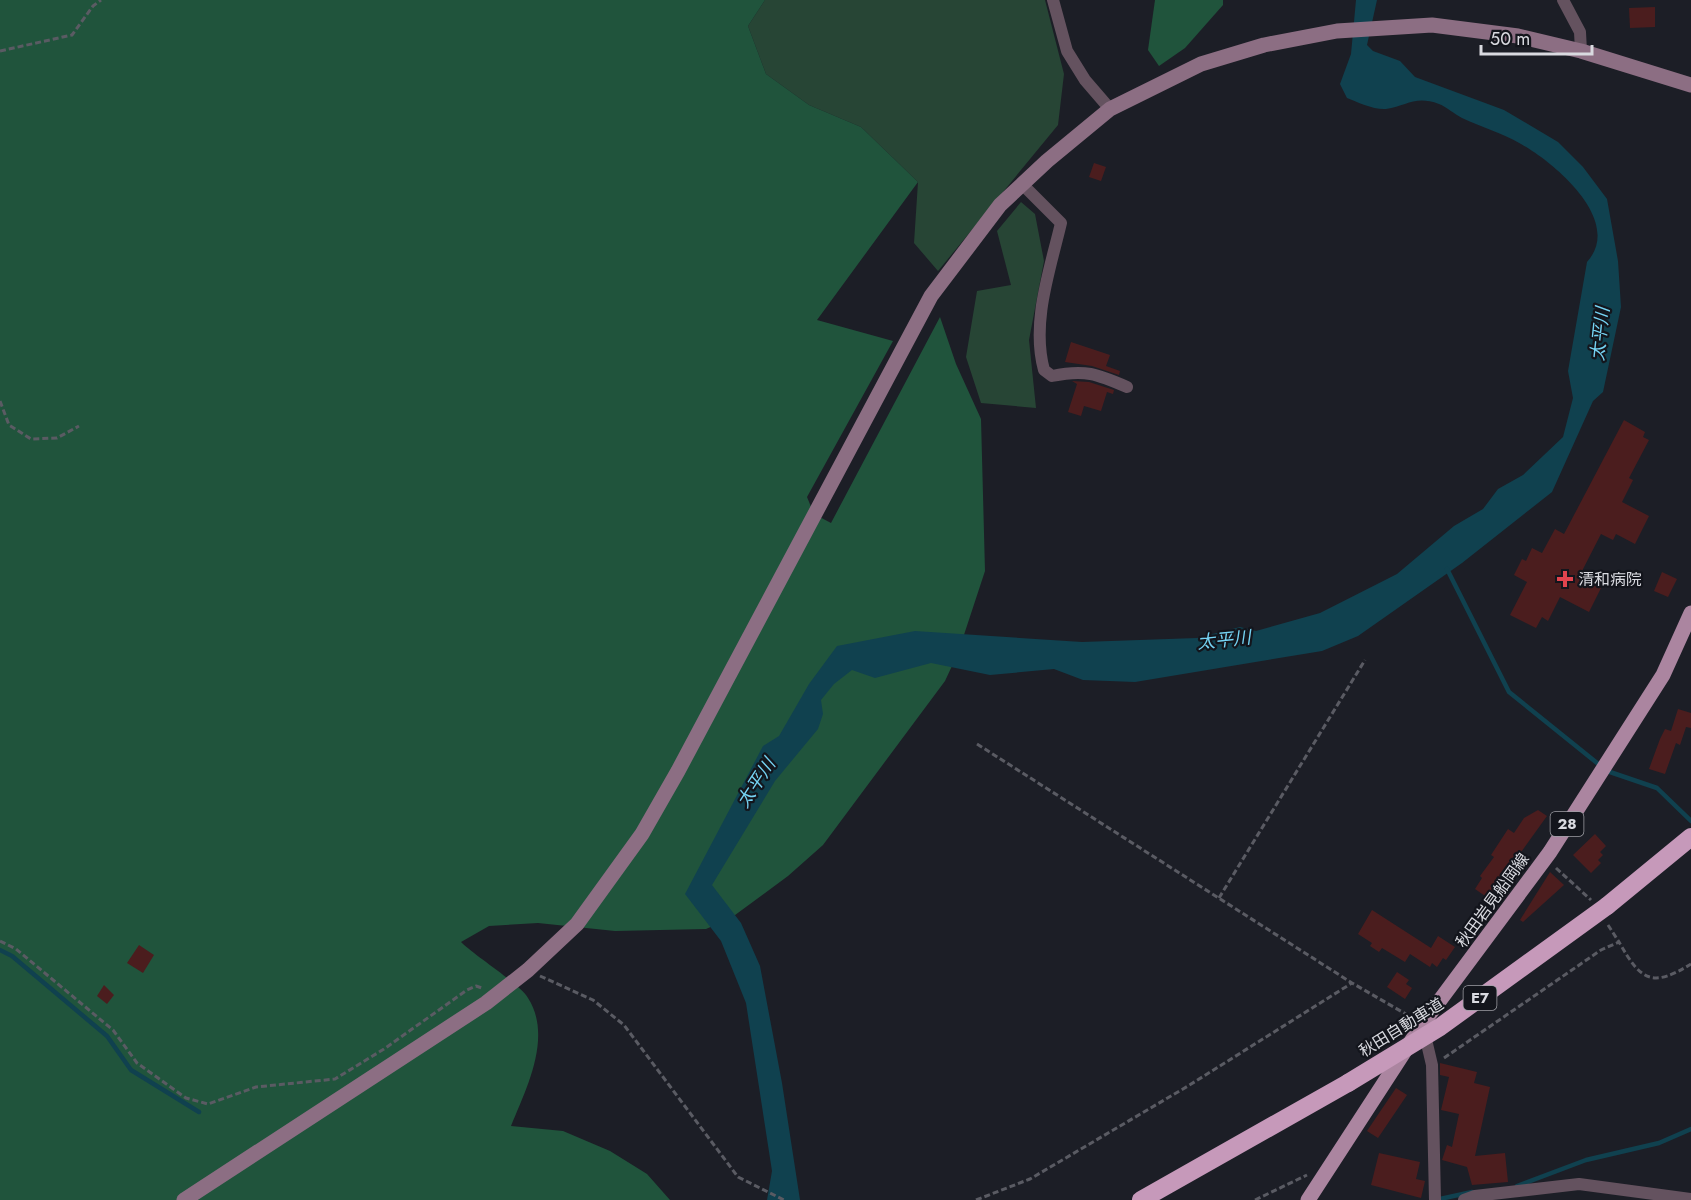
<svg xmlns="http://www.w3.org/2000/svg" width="1691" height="1200" font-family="Jost,'Noto Sans JP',sans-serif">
<rect width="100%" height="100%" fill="#1c1e26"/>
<g fill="#274535">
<path d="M765,0h280l19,74 -6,51 -120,146 -24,-28 4,-61 -57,-55 -52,-22 -43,-31 -18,-48z"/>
<path d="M1021,202l14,12 9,47 -15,79 7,68 -55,-5 -15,-46 11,-66 34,-6 -14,-54z"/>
</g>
<g fill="#20543c">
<path d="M0,0h765l-17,26 18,48 43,31 52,22 57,55 -101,138 76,21 -86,156 7,17 17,9 109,-206 16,47 25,55 4,152 -27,82 -13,28 -122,164 -35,31 -57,42 -25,11 -91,2 -77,-8 -49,3 -28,16c15,15 58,41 67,56 25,39 -2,91 -17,128l52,5 47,20 37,23 23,26h-670z"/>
<path d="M1155,0h68v5l-38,43 -26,18 -11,-16z"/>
</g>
<path fill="#10414f" d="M1356,0h21l-10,45 6,6 27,10 15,16 89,33 54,32 25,25 24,32 11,62 3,46 -18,85 -10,9 -41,91 -90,71 -104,73 -36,15 -187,31 -52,-2 -29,-11 -64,6 -59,-12 -56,15 -23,-8 -18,14 -13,16 2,14 -5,15 -43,52 -63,104 29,38 19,43 22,117 18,117h-33l5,-29 -26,-168 -25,-62 -36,-47 78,-148 16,-10 30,-52 28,-38 78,-15 167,11 115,-4 43,-11 16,4 64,-18 77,-39 57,-48 29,-17 15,-20 25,-14 40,-38 10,-39 -5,-27 19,-109c37,-41 -32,-99 -66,-118 -19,-11 -40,-17 -59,-26 -8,-4 -15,-11 -23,-14 -24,-9 -32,2 -53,5 -12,1 -29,-7 -39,-11l-7,-14 11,-30z"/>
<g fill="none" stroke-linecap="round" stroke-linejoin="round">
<g stroke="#10414f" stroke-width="4.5">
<path d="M1447,569l62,123 98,79 50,17 34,33"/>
<path d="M0,950l12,6 95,80 24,34 68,42"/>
<path d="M1517,1186l69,-26 73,-17 32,-14"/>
<path d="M1440,1199l32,-7"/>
</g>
</g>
<g fill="#4b1d1e">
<path d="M1655,7v20l-25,1 -1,-20z"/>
<path d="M1094,163l12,4 -5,14 -12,-4z"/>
<path d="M1071,342l39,13 -4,11 14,5 -1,4 -27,-9 -27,-4z"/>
<path d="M1072,381l17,1 25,8 -1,4 -6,-2 -6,19 -17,-5 -3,10 -13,-4 9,-28z"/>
<path d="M1624,420l21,12 -2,5 6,3 -20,38 4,2 -11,22 27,14 -14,28 -19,-10 -3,6 -12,-6 -19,37 22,11 -15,30 -29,-15 -12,24 -6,-4 -6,11 -26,-13 17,-33 -13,-7 8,-16 4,2 6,-13 10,5 13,-24 9,5z"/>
<path d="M1662,572l15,7 -9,18 -14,-6z"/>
<path d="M1678,709l13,4v15l-5,-1 -6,18 -4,-2 -11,31 -16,-5 11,-30 5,-10 6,2z"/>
<path d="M1538,810l9,6 -59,82 -13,-9 7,-11 -2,-2 14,-19 -3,-2 17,-26 6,4 10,-15z"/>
<path d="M1595,834l11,12 -6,6 3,3 -5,5 3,3 -10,10 -18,-18z"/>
<path d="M1550,872l14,13 -41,37 -3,-2z"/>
<path d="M1372,910l59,38 7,-12 17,11 -9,13 -3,-2 -6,9 -5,-4 -2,4 -20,-13 -5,8 -23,-14 -3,4 -9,-6 2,-3 -14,-9z"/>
<path d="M139,945l15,10 -11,18 -16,-10z"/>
<path d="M1397,972l12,8 -3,4 6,4 -7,11 -18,-12z"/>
<path d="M104,985l10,10 -7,9 -10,-8z"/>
<path d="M1440,1063l37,9 -3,11 16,4 -15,69 30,-3 3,29 -36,3 -5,-18 -25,-7 5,-15 5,2 7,-33 -18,-4 8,-33 -9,-2z"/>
<path d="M1396,1088l11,7 -29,43 -11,-7z"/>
<path d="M1379,1153l41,9 -4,17 9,2 -4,17 -50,-13z"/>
</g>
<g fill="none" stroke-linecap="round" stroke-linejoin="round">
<g stroke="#5a5b63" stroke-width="3" stroke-dasharray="6 3" stroke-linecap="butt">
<path d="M0,51l72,-16 21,-29 8,-6"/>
<path d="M0,401l9,24 22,14 26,-1 22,-12"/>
<path d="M977,744l375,239 59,34"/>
<path d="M1556,868l35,32"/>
<path d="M1219,898l146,-238"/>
<path d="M1608,925l11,17"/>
<path d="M0,941l16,8 97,81 24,33 49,35 22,6 48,-17 79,-8 49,-30 83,-59 9,-4 6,2"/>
<path d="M540,976l53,24 31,25 114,152 46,23"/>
<path d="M1444,1058l157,-108 18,-8c22,39 33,46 72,22"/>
<path d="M976,1200l54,-21 158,-93 164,-103"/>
<path d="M1255,1200l52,-25"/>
</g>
<g stroke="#64525f" stroke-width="12">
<path d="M1053,0l14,51 18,29 25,29"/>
<path d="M1563,0l17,32 1,19"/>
<path d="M1022,184l39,39c-11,47 -30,99 -17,147l8,6c33,-7 45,-2 75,11"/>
<path d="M1424,1031l8,34 3,135"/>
<path d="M1464,1200l11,-4 104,-12 112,15"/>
</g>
<path stroke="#8c6e83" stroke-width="15" d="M184,1200l302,-197 42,-33 49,-46 65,-90 36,-63 253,-475 69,-91 47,-44 63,-52 91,-45 63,-19 73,-14 95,-6 86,11 63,15 110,34"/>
<path stroke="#ab85a0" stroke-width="15" d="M1308,1200l115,-177 127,-171 113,-177 28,-62"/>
<g stroke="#c699ba" stroke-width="18">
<path d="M1607,906l84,-69"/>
<path d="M1141,1200l207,-117"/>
</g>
<path stroke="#c699ba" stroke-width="18" d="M1348,1083l92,-56 167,-121"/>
</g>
<path fill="#e0444e" stroke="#13151c" stroke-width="2" d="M1562 570h6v6h6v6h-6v6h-6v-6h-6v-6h6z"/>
<g text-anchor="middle" stroke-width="4.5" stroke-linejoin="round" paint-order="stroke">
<g fill="#13151c" stroke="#9e9fa5" stroke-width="1.5">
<rect x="1550.5" y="812" width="33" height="24" rx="4.5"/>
<rect x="1463.5" y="986" width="33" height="24" rx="4.5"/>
</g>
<g font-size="15" font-weight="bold" fill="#d9dae0">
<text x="1567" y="829">28</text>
<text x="1480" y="1003">E7</text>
</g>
<g font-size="16" fill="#d9dae0" stroke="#13151c" text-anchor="start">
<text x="1578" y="585">清和病院</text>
</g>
<g font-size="16" fill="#d9dae0" stroke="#13151c">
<text transform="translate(1492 900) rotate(-54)" y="6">秋田岩見船岡線</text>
<text transform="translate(1401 1027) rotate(-32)" y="6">秋田自動車道</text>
</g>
<g font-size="18" font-style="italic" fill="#75d3f3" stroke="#13151c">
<text transform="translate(1600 334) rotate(-84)" y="6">太平川</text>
<text transform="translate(1224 640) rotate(-6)" y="6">太平川</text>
<text transform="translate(756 783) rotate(-57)" y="6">太平川</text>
</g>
</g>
<path d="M1481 45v9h111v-9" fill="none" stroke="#d9dae0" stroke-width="3"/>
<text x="1490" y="45" font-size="18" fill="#d9dae0" stroke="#13151c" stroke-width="4.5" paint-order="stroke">50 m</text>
</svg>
